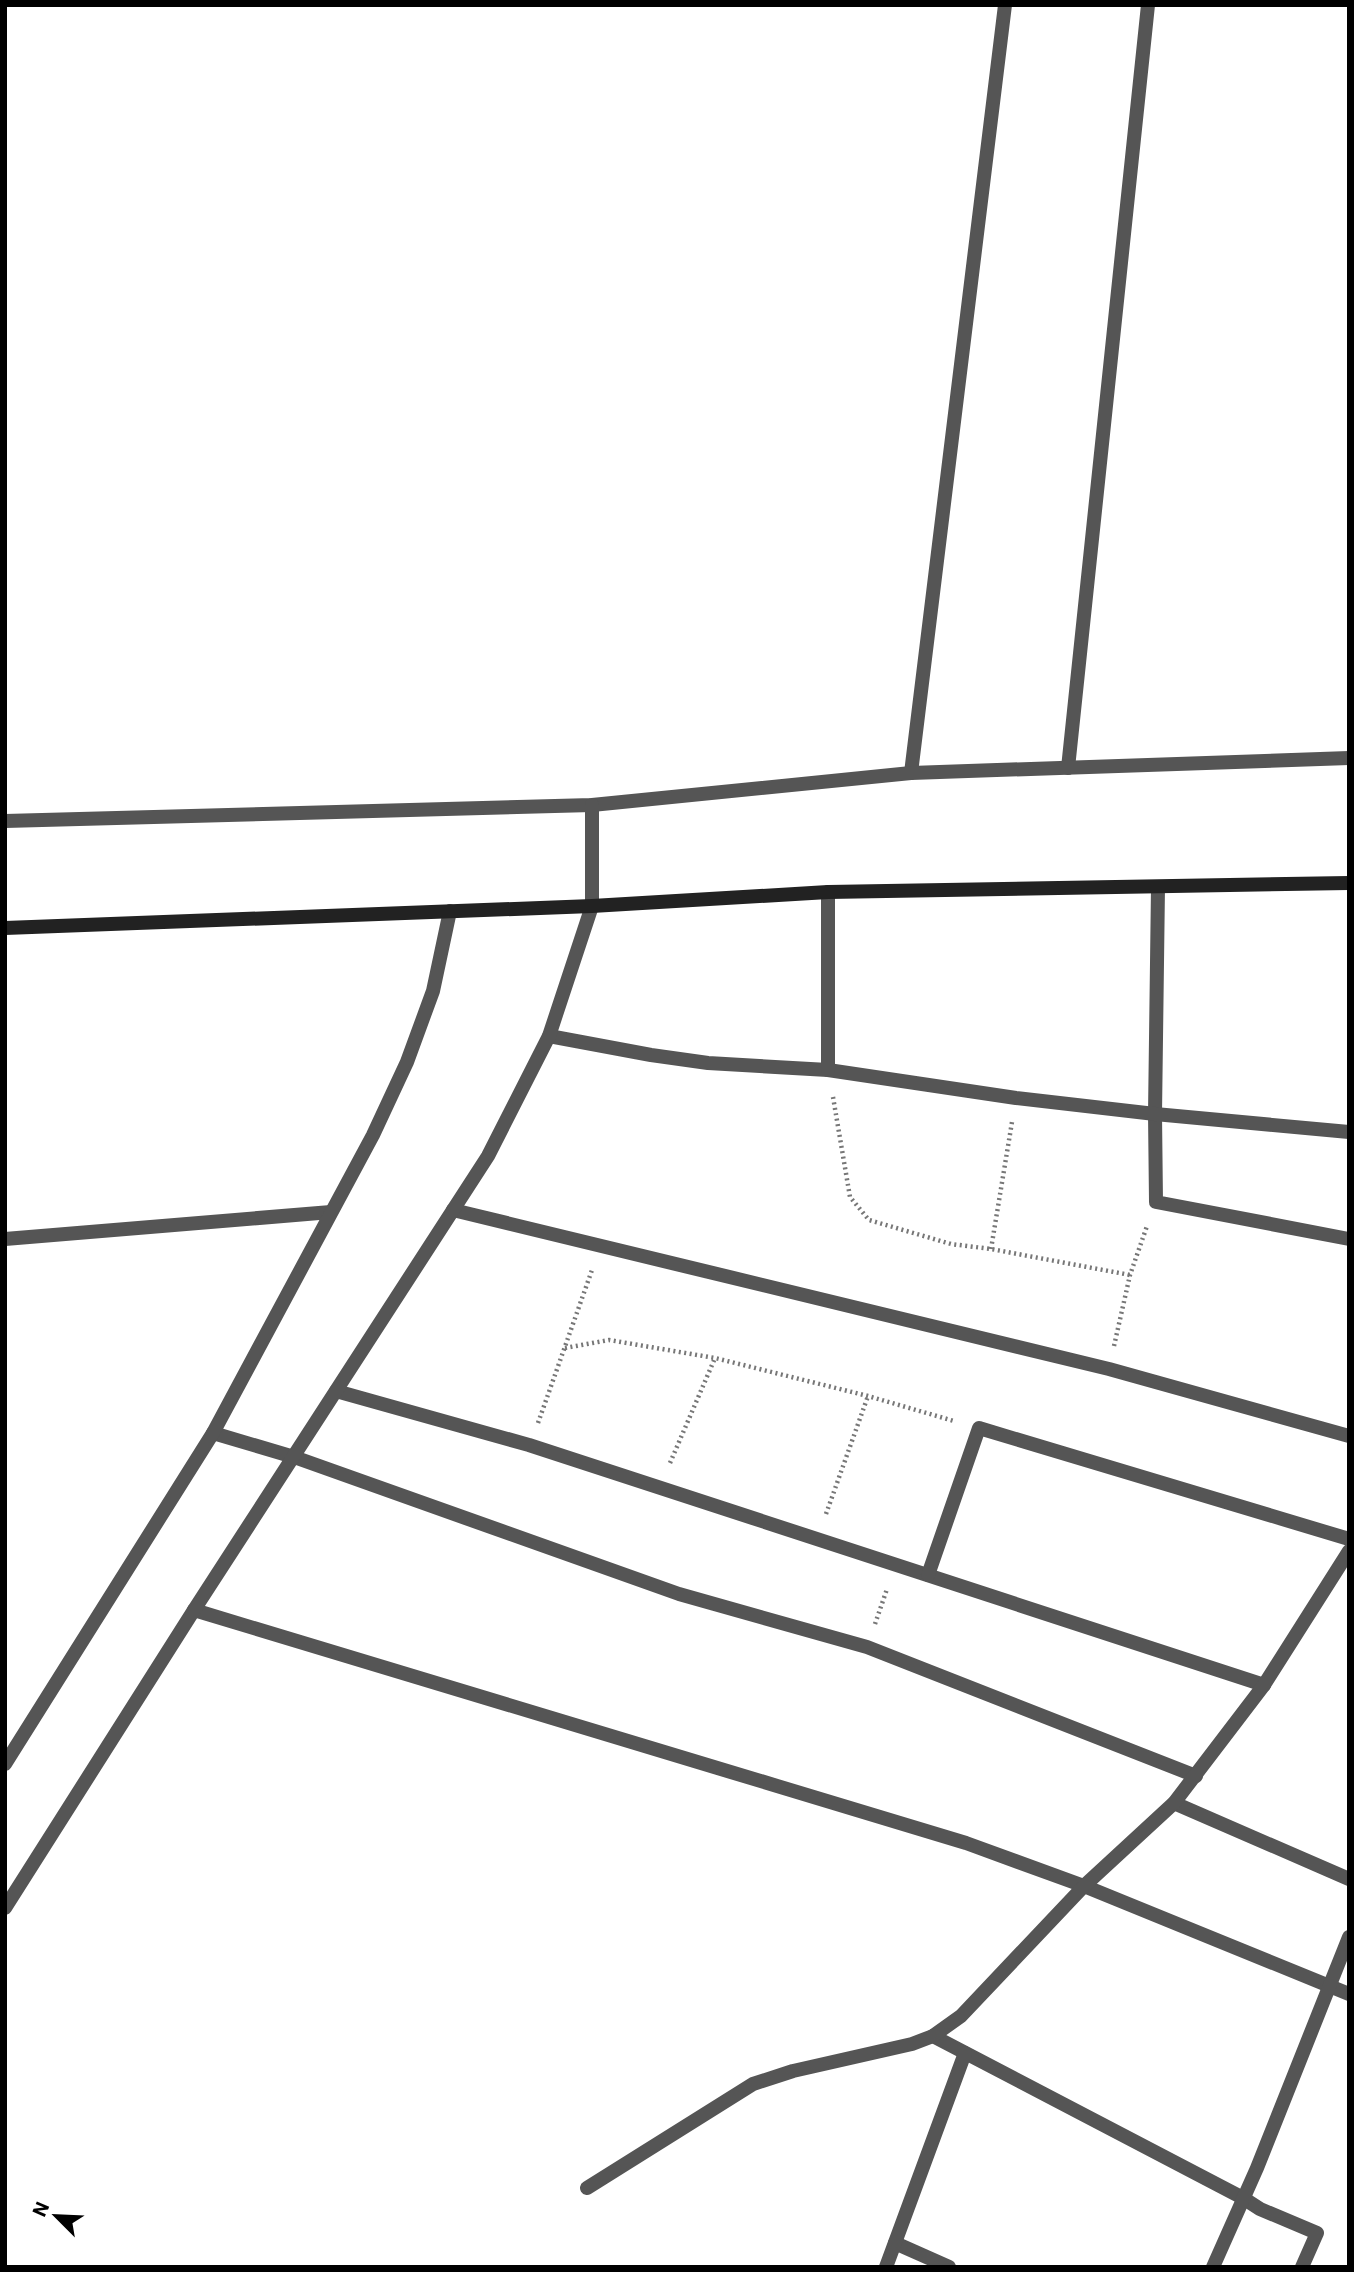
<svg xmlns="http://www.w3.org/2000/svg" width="1354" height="2272" font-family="Roboto,sans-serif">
<rect width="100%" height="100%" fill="#fff"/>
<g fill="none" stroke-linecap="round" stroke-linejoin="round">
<g stroke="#777" stroke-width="4.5" stroke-dasharray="2 3.5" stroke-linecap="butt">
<path d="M833,1097l17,100 19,23 82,24 40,5 139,26"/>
<path d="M991,1249l21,-127"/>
<path d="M1114,1346l16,-71 17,-49"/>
<path d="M565,1348l44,-8 106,18 153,38 86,25"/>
<path d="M538,1423l54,-153"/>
<path d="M670,1463l45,-105"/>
<path d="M826,1514l42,-118"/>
<path d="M875,1624l12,-35"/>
</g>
<g stroke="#555" stroke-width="14">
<path d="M1068,768l80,-763"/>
<path d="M911,773l94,-768"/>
<path d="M5,821l587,-16 319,-32 438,-15"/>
<path d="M1158,887l-3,227 1,88 193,37"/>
<path d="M549,1036l102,19 57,8 120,7 188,28 139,16 194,18"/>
<path d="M828,1070v-178"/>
<path d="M453,1210l656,159 240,67"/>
<path d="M5,1239l326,-27"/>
<path d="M336,1391l193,54 735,240"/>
<path d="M213,1433l81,24 385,137 188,53 329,129"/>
<path d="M928,1575l51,-147 370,111"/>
<path d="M194,1610l772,233 118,43 265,108"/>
<path d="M5,1764l208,-331 160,-298 34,-73 26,-71 17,-80"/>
<path d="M1174,1803l175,76"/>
<path d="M5,1908l189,-298 294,-454 61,-120 43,-130v-101"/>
<path d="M933,2036l310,162 17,11 57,24 -15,34"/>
<path d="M587,2188l166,-104 40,-13 119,-27 21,-8 28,-20 123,-130 90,-83 90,-118 85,-134"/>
<path d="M895,2243l54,24"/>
<path d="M886,2267l79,-214"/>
<path d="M1213,2267l44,-99 92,-231"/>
</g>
<path stroke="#222" stroke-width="14" d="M5,928l587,-22 236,-14 521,-9"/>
</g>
<rect width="1354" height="2272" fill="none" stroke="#000000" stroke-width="14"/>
<g transform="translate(56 2216) rotate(294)" stroke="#ffffff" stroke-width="5" paint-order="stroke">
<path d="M0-5L12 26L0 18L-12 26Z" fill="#000000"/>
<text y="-10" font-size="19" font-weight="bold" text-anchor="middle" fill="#000000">N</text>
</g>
</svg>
